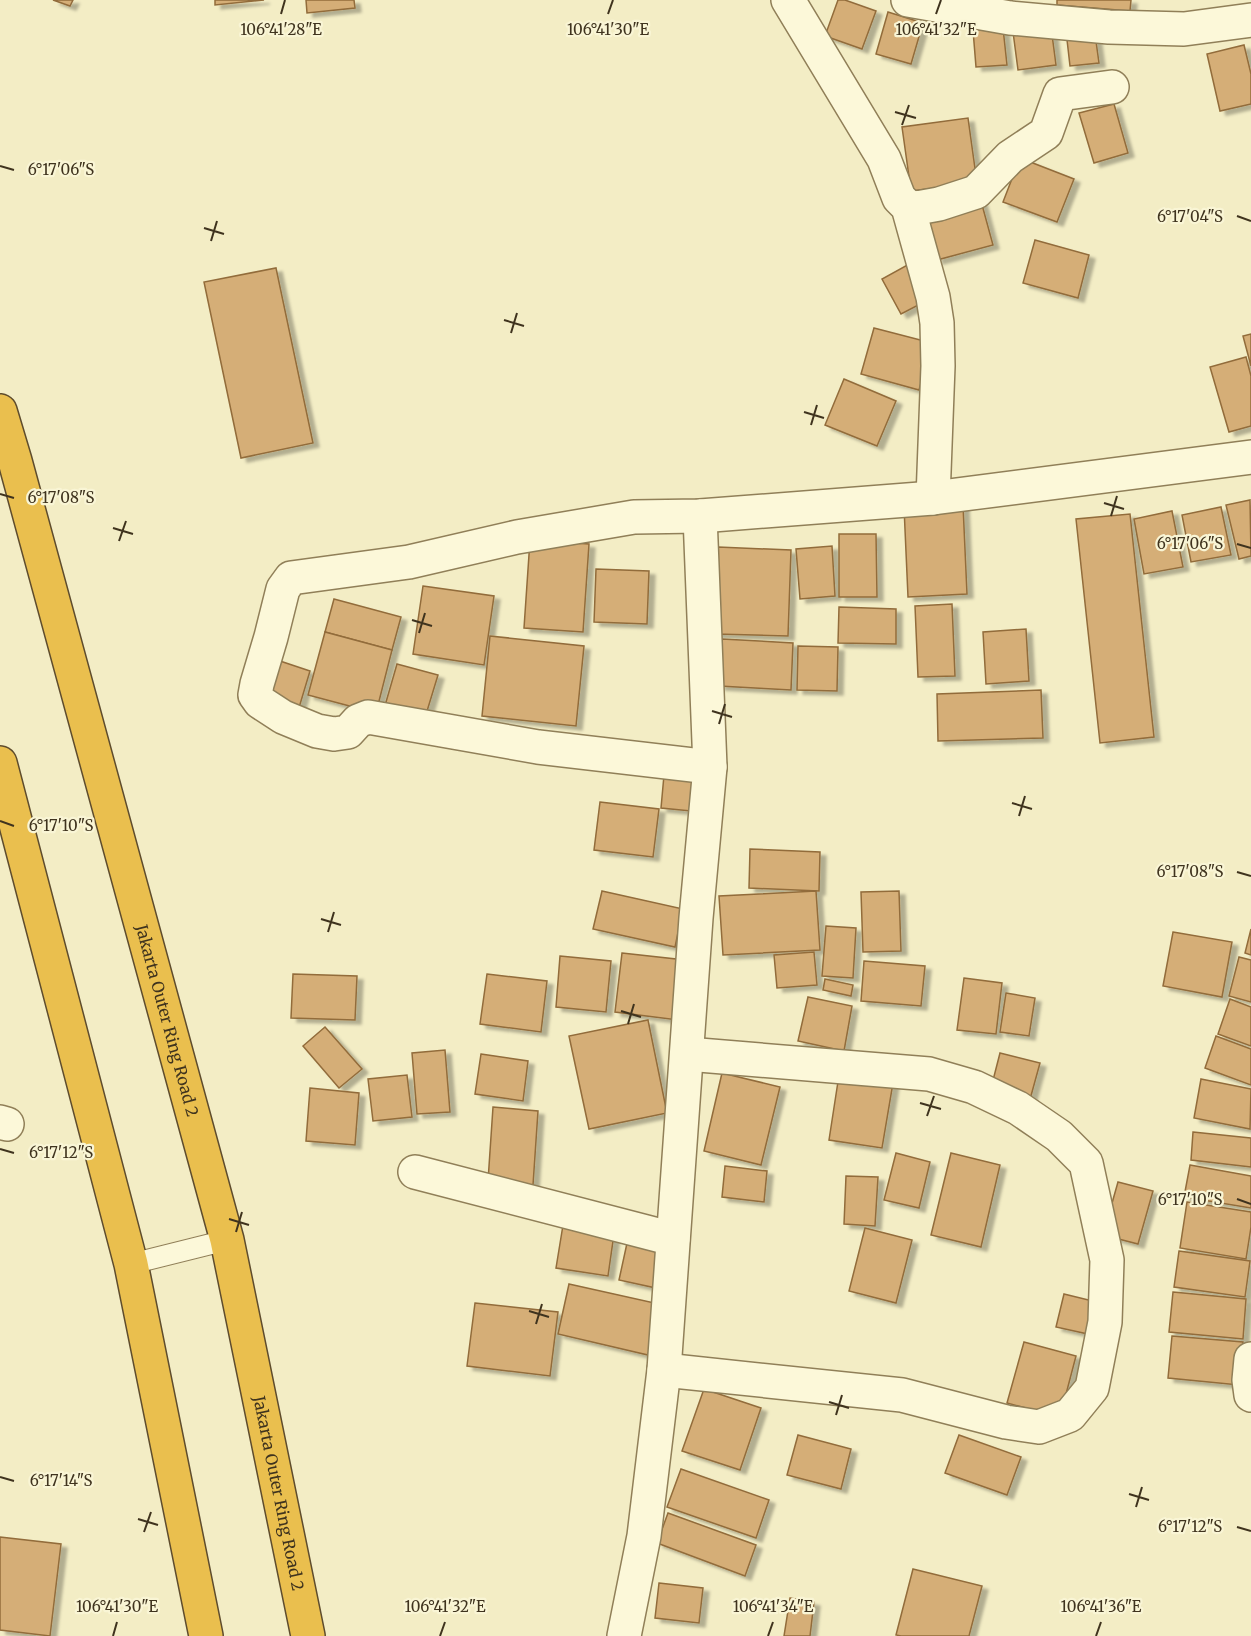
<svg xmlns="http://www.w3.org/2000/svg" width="1251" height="1636" font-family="Merriweather,serif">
<defs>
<filter id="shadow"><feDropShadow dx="6" dy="4" stdDeviation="1.5" flood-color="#0004"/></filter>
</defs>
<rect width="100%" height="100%" fill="#f3edc5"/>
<g fill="#d5ae77" stroke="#926c3b" stroke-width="1.5" filter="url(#shadow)">
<path d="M53,0h20l-3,6z"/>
<path d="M215,0h49l-49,5z"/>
<path d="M306,0h48l1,8 -48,5z"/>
<path d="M838,0h7l31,11 -14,38 -37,-13z"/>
<path d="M1057,0h74l-1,11 -73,-6z"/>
<path d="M888,12l35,11 -12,41 -35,-10z"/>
<path d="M1051,27l5,38 -38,5 -5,-38z"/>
<path d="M1094,27l5,36 -29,3 -4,-35z"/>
<path d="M1003,28l4,37 -31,2 -3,-37z"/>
<path d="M1244,45l7,29v30l-31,7 -13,-57z"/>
<path d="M1114,104l14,49 -34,10 -15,-50z"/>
<path d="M968,118l9,65 -66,8 -9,-64z"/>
<path d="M1020,158l54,21 -17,43 -54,-20z"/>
<path d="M981,201l12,44 -56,15 -12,-44z"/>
<path d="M1035,240l54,15 -11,43 -55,-15z"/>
<path d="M911,263l19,36 -29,15 -19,-35z"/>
<path d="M276,268l37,175 -72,15 -37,-176z"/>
<path d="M874,328l58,15 -13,47 -58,-16z"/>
<path d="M1251,334v32l-8,-30z"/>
<path d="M1246,357l5,19v50l-22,6 -19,-65z"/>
<path d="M844,379l52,22 -19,45 -52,-21z"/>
<path d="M1250,500l1,56 -12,3 -13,-54z"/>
<path d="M963,505l4,89 -59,3 -4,-90z"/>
<path d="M1221,507l10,48 -40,7 -9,-47z"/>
<path d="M1172,511l11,56 -39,7 -10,-55z"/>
<path d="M1130,514l24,223 -54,6 -24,-224z"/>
<path d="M839,534h37l1,63h-38z"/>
<path d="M530,540l59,4 -6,88 -59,-4z"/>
<path d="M832,546l3,50 -35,3 -4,-50z"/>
<path d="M718,547l73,3 -3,86 -73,-2z"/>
<path d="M596,569l53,2 -2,53 -53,-2z"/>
<path d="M423,586l71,10 -10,69 -71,-11z"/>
<path d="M334,599l67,18 -9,33 -67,-18z"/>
<path d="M952,604l3,72 -37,1 -3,-71z"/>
<path d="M839,607l57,2v35l-58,-1z"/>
<path d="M1026,629l3,52 -43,3 -3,-52z"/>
<path d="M325,632l67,18 -16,63 -68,-18z"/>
<path d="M490,636l94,10 -8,80 -94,-10z"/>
<path d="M722,639l71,4 -2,47 -72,-4z"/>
<path d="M798,646l40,1 -1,44 -40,-1z"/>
<path d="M274,659l36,12 -12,40 -37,-11z"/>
<path d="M397,664l41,11 -14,46 -40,-12z"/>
<path d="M1041,690l2,48 -105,3 -1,-47z"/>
<path d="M664,775l30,3 -3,33 -30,-3z"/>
<path d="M600,802l59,7 -6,48 -59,-7z"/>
<path d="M750,849l70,3 -1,39 -70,-3z"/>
<path d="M602,891l81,18 -8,38 -82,-18z"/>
<path d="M816,891l4,59 -97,5 -4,-59z"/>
<path d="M899,891l2,60 -38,1 -2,-60z"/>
<path d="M826,926l30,2 -3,50 -31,-2z"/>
<path d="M1251,929v26l-6,-2z"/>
<path d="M1173,932l59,10 -10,55 -59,-11z"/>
<path d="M814,952l3,33 -40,3 -3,-33z"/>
<path d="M622,953l63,7 -7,60 -63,-8z"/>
<path d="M560,956l51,5 -5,51 -50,-5z"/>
<path d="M1239,957l12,3v42l-22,-6z"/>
<path d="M864,961l61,5 -4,40 -60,-5z"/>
<path d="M293,974l64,2 -2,44 -64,-2z"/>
<path d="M487,974l60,7 -6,51 -61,-8z"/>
<path d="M964,978l38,5 -6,51 -39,-4z"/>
<path d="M825,979l28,6 -2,11 -28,-6z"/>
<path d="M1006,993l29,5 -6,38 -29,-4z"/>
<path d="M808,997l44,9 -8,45 -46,-10z"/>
<path d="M1230,999l21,8v39l-33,-12z"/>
<path d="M648,1020l19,93 -78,16 -20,-93z"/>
<path d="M325,1027l37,42 -23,19 -36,-42z"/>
<path d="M1216,1036l35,13v36l-46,-17z"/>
<path d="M445,1050l5,62 -33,2 -5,-61z"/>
<path d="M1000,1053l40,10 -11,40 -39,-11z"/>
<path d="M481,1054l47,7 -5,40 -48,-7z"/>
<path d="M722,1073l58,14 -19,78 -57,-14z"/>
<path d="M407,1075l5,42 -39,4 -5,-42z"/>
<path d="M839,1075l54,8 -11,65 -53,-8z"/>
<path d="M1201,1079l50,10 -1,40 -56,-11z"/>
<path d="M310,1088l49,5 -4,52 -49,-4z"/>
<path d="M493,1107l45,4 -5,74 -45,-4z"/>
<path d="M1193,1132l58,6v29l-60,-7z"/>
<path d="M896,1153l34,9 -11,46 -35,-8z"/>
<path d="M951,1153l49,12 -19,82 -50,-12z"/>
<path d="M1190,1165l61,11v32l-67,-11z"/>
<path d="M725,1166l42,5 -3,31 -42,-5z"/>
<path d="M846,1176l32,1 -3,49 -31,-2z"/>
<path d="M1118,1182l35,9 -15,53 -35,-9z"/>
<path d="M1187,1202l64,10v15l-5,32 -66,-11z"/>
<path d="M564,1219l51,8 -7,49 -52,-8z"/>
<path d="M865,1228l47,12 -16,63 -47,-12z"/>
<path d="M629,1234l37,8 -10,46 -37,-8z"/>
<path d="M1179,1251l71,10 -5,36 -71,-10z"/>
<path d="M569,1284l90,20 -11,51 -90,-21z"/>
<path d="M1173,1292l73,7 -3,40 -74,-7z"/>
<path d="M1064,1294l41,10 -8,32 -41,-9z"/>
<path d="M475,1303l83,9 -8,64 -83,-10z"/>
<path d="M1172,1336l71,6 -4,43 -71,-7z"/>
<path d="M1024,1342l52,14 -16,61 -53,-14z"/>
<path d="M704,1389l57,19 -21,62 -58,-19z"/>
<path d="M798,1435l53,14 -10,40 -54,-14z"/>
<path d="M959,1435l62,22 -14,38 -62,-22z"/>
<path d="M681,1469l88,31 -13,38 -89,-31z"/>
<path d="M668,1513l88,32 -11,31 -88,-33z"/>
<path d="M0,1537l61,7 -11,92 -50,-6z"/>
<path d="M913,1569l69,17 -13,50h-68l-5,-1z"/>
<path d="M659,1583l44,5 -4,35 -44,-5z"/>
<path d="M790,1598l24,4 -4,34h-26z"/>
</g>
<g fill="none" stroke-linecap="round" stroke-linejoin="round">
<g stroke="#907f58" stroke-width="22">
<path id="lane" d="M131,1264l96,-24"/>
</g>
<g stroke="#907f58" stroke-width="36">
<g id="street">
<path d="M788,0l96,159 15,39 9,9 25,90 4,26 1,43 -5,132"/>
<path d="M908,0l102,18 99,9 75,2 67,-9"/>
<path d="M908,207l9,1 22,-4 37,-12 34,-35 36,-24 14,-39 52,-7"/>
<path d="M710,767l-172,-20 -170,-30 -10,4 -10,11 -14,2 -17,-3 -34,-14 -23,-15 -5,-7 2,-11 14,-47 12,-48 8,-11 118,-16 108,-25 117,-20 66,-1 233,-18 318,-41"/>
<path d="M0,1122l7,2"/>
<path d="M415,1172l258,67"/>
<path d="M1251,1359l-2,21 2,15"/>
<path d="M664,1370l238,25 104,27 33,5 31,-12 22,-27 13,-66 2,-62 -21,-97 -27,-27 -41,-28 -44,-21 -45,-13 -242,-20"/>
<path d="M624,1636l20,-100 20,-166 32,-452 14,-151 -10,-251"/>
</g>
</g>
<g stroke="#5e4c2d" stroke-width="36">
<g id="highway">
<path id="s1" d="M0,411l15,50 212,779 81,396"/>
<path d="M0,763l131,501 75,372"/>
</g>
</g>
<use href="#lane" stroke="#fcf8d9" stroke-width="20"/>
<use href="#street" stroke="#fcf8d9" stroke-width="33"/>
<use href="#highway" stroke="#eabf4e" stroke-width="33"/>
</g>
<path fill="none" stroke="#3f331e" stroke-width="2" d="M281,14l4,-14M608,14l5,-14M936,14l5,-14M895,112l21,6M902,125l7,-20M0,166l14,4M1237,216l14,5M204,228l20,6M211,241l6,-20M504,320l20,6M511,333l6,-20M804,412l20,6M811,425l6,-20M0,494l14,4M1104,503l20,6M1111,516l6,-20M113,528l20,6M119,541l7,-20M1237,544l14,4M412,620l20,6M419,633l6,-20M712,711l20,6M719,724l6,-20M1012,803l20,6M1019,816l6,-20M0,821l14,5M1237,872l14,4M321,919l20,6M328,932l6,-20M621,1011l20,6M628,1024l6,-20M920,1103l21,6M927,1116l7,-20M0,1149l14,4M1237,1199l14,5M229,1219l20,6M236,1232l6,-20M529,1311l20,6M536,1324l6,-20M829,1402l20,6M836,1415l6,-20M0,1477l14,4M1129,1494l20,6M1136,1507l6,-20M138,1519l20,6M1237,1527l14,4M144,1532l7,-20M113,1636l4,-14M440,1636l5,-14M768,1636l5,-14M1096,1636l5,-14"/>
<g text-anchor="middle" stroke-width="4.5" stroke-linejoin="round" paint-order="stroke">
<g font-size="16" fill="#3f331e" stroke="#f9f5d5">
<text dy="6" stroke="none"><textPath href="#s1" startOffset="632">Jakarta Outer Ring Road 2</textPath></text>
<text dy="6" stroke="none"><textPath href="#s1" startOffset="1118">Jakarta Outer Ring Road 2</textPath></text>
</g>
</g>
<g font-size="15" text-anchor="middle" fill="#3f331e" stroke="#f9f5d5" stroke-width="4.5" stroke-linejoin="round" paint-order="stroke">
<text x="281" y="35">106°41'28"E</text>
<text x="608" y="35">106°41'30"E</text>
<text x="936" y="35">106°41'32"E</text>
<text x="61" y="175">6°17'06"S</text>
<text x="1190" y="222">6°17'04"S</text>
<text x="61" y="503">6°17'08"S</text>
<text x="1190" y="549">6°17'06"S</text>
<text x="61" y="831">6°17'10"S</text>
<text x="1190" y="877">6°17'08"S</text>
<text x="61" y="1158">6°17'12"S</text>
<text x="1190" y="1205">6°17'10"S</text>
<text x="61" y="1486">6°17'14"S</text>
<text x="1190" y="1532">6°17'12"S</text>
<text x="117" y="1612">106°41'30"E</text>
<text x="445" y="1612">106°41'32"E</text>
<text x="773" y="1612">106°41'34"E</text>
<text x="1101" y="1612">106°41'36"E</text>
</g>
</svg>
